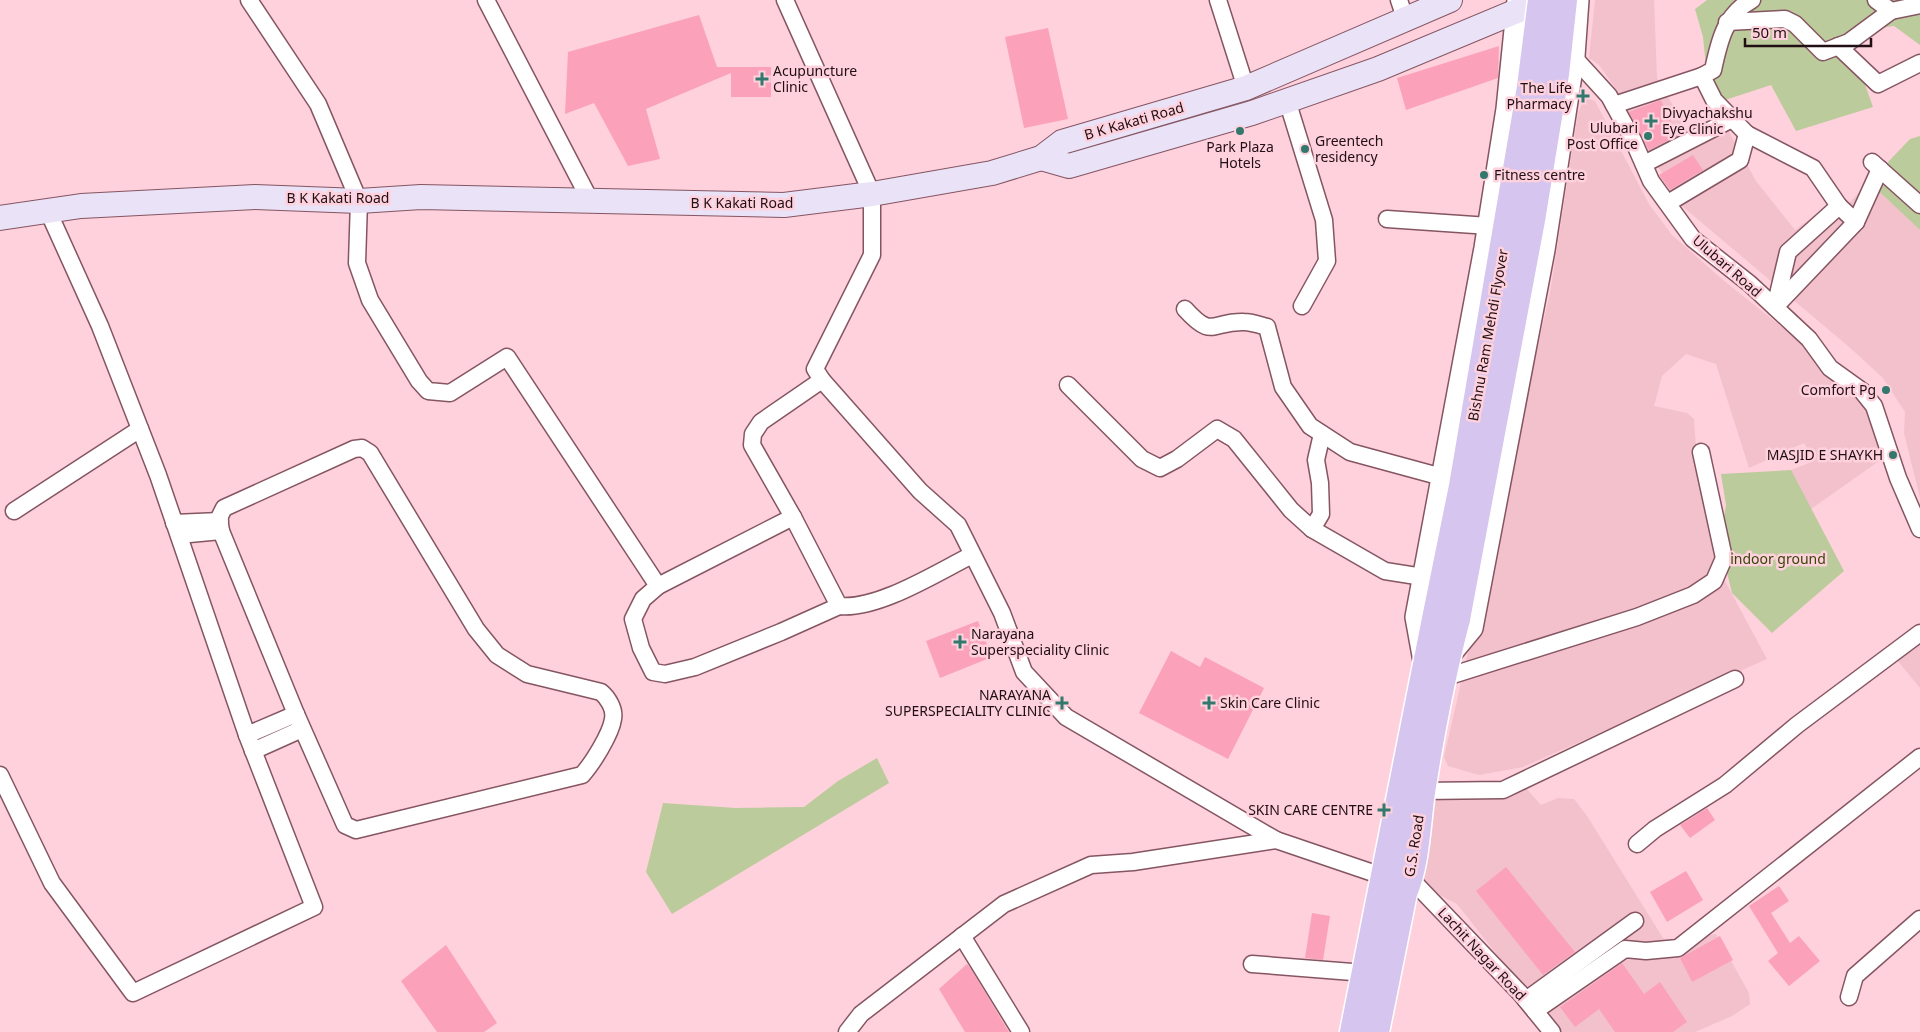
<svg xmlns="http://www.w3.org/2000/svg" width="1920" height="1032" font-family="'Noto Sans',sans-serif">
<rect width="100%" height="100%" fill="#fed1dc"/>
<g fill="#f2c1cc">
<path d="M1595,0h59l3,78 32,55 34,-12 33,60 39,49 40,-30 12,5 22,-23 51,48v268l-16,-65 1,-21 -22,-34 -35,-32 -166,-140 -35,-57 -31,-60 -17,-24 -10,-7z"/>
<path d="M1585,97l10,4 54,103 23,31 51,45 139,111 16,47 1,23 -68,48 -20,-27v-12l23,-9 -10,-18 -55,25 -33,-104 -30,-10 -24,22 -8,30 33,7 7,6 4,56 21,95 48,89 -244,108 -44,8 -31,-9 -4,-9 106,-464 28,-180z"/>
<path d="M1920,628v60l-32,-39z"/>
<path d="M1529,781l-3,7 15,17 17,-7 16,1 13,17 81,130 10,7 30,-18 8,-1 33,59 1,11 -18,12 -37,16h-137l-101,-128 -29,-15 -10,-8 15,-82z"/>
</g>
<g fill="#bccb9b">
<path d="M1707,0h213v45l-26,-19 -43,6 -1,10 23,65 -77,24 -25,-46 -61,20 -7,-68 -8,-28z"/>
<path d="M1920,136v94l-51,-48 41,-43z"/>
<path d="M1791,470l53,101 -72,62 -40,-40 -12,-49 6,-39 -5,-31z"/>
<path d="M877,758l12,25 -217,131 -26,-42 17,-69 73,5 68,-1 34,-26z"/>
</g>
<g fill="#fba2ba">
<path d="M699,15l18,52h54v30h-40v-24l-85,36 14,50 -32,7 -34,-63 -29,11 3,-62z"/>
<path d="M1048,28l20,91 -44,9 -19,-91z"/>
<path d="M1499,46l-1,32 -92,32 -9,-32z"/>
<path d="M1661,100l16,36 -28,14 -20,-38z"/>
<path d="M1693,155l10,15 -33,20 -11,-15z"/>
<path d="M978,621l14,36 -52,21 -14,-37z"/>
<path d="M1171,651l29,16 5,-10 59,31 -36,71 -89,-46z"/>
<path d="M1707,808l8,12 -25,18 -10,-13z"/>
<path d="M1506,867l69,85 -32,23 -67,-84z"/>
<path d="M1686,871l17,29 -36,22 -17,-30z"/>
<path d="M1779,886l10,15 -18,12 19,30 9,-7 21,25 -31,25 -21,-25 10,-8 -29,-47z"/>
<path d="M1312,913l18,3 -7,44 -18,-2z"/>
<path d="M1720,936l13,24 -41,22 -12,-24z"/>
<path d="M446,945l51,78 -13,9h-47l-36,-51z"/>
<path d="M1622,963l22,31 16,-12 27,40 -14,10h-58l-16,-23 -24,18 -15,-20z"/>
<path d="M967,964l4,5 38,63h-44l-26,-43z"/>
</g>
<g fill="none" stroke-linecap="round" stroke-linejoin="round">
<g stroke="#855562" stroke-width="19">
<g id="minor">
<path d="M249,0l69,104 41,97 -2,62 13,37 49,81 9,10 22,2 57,-36 151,229 135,-69 -41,-72 1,-11 8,-12 61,-42"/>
<path d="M486,0l104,200"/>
<path d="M785,0l87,194v61l-57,114 7,11 98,111 38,34 44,88 22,59 42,45 210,123 109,37"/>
<path d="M1218,0l28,88"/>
<path d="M1399,0l7,21"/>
<path d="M1876,0l15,11 29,-6"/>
<path d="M1727,22l58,-3 10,5 28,28 26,-10 42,-31"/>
<path d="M1838,46l40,38 42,-21"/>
<path d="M1568,51l41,45 24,44 18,41 42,58 57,45 59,55 21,29 32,23 12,15 24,72 22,51"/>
<path d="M1702,76l12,24 33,34 66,34 26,38"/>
<path d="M1287,100l37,120 3,41 -25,45"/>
<path d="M1614,105l88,-29 11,-6c6,-28 12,-56 39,-70"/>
<path d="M1872,162l48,43"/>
<path d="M1644,164l88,-45"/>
<path d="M1668,203l72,-43 7,-26"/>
<path d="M1387,219l102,7"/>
<path d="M1775,307l13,-55 51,-46 17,16 24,-53"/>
<path d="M1775,307l81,-85"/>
<path d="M1185,309c28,31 26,12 59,13 7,0 16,3 23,5l16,60 27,39 40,26 92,25"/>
<path d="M1068,385l74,74 18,9 17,-9 40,-30 17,10 57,71 21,19 73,42 38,6"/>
<path d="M362,448l8,5 106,176 21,26 30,19 74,18c7,6 14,17 12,27 -2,15 -21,45 -31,56l-226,55 -11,-5 -49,-111 -75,-183 -2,-13 5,-10 130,-59z"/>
<path d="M14,511l126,-82"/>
<path d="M793,517l46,89c39,4 97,-33 133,-51"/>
<path d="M174,523l46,-2"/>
<path d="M1312,529l9,-15 -1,-31 -4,-23 6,-26"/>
<path d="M179,535l42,-4"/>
<path d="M658,586l-15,13 -10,20 8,29 12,24 12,2 30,-7 86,-35 58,-26"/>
<path d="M1443,678l194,-61 56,-22 21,-14 10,-23 -23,-106"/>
<path d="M247,735l49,-21"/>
<path d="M253,751l49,-22"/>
<path d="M0,775l52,108 81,110 181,-86 -67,-172 -89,-260 -58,-149 -52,-115"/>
<path d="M1422,791l81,-1 232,-111"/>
<path d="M1637,844l18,-15 70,-44 72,-60 123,-92"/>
<path d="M1410,878l111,116 31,38"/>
<path d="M962,936l59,96"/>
<path d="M1252,964l113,9"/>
<path d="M1849,997l6,-21 65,-57"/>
<path d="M1526,1000l109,-79"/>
<path d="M1535,1011l90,-62 21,2 32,-3 242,-191"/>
<path d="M847,1032l14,-18 143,-110 87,-39 42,-3 143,-22"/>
</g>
</g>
<g stroke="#855562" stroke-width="24">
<g id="tertiary">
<path d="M1448,657l24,-29 72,-378 30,-194 4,-56"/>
<path d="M1424,661l-8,-44 69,-369 22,-139 11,-109"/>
</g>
</g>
<g stroke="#855562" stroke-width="26">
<g id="secondary">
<path d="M1041,158l28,8 183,-53 126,-44 139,-58 21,-11"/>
<path d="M0,218l81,-12 174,-9 104,4 62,-4 363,8 88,-11 120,-21 49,-15 21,-16 184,-54 204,-88"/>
</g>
</g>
<g stroke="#fff" stroke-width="29">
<g id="primary">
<path d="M1353,1032l83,-418"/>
<path d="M1376,1032l28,-139c13,-31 13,-68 18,-101 9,-58 20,-116 35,-173"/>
</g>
</g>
<use href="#minor" stroke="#fff" stroke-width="16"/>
<use href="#tertiary" stroke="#fff" stroke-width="21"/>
<use href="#secondary" stroke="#eae2f7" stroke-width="24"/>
<use href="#primary" stroke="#d5c5ef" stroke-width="26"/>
<g stroke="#fff" stroke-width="29" stroke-linecap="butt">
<g id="primary-bridge">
<path d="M1436,614l26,-128 68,-399 11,-87"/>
<path d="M1457,619l75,-399 24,-146 8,-74"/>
</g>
</g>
<use href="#primary-bridge" stroke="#d5c5ef" stroke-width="26"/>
</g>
<g fill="#32786d" stroke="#fed1dc" stroke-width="2">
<path d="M759.5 71.5h5v5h5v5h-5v5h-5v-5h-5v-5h5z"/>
<path d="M1580.5 88.5h5v5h5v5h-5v5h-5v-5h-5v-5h5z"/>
<path d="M1648.5 113.5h5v5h5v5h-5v5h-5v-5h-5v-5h5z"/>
<circle cx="1240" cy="131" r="5"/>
<circle cx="1648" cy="136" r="5"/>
<circle cx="1305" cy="149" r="5"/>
<circle cx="1484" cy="175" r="5"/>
<circle cx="1886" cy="390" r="5"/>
<circle cx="1893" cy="455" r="5"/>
<path d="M957.5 634.5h5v5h5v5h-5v5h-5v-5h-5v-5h5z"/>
<path d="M1059.5 695.5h5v5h5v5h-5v5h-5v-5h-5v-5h5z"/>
<path d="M1206.5 695.5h5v5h5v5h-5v5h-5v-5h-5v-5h5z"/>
<path d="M1381.5 802.5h5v5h5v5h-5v5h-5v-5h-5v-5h5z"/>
</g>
<g text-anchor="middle" stroke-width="5" stroke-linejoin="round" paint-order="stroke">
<g font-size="14" fill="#210f14" stroke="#fed1dc" text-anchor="start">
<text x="773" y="76">Acupuncture<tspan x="773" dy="16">Clinic</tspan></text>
<text x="1572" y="93" text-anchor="end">The Life<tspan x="1572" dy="16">Pharmacy</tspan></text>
<text x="1662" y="118">Divyachakshu<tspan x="1662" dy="16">Eye Clinic</tspan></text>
<text x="1638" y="133" text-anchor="end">Ulubari<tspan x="1638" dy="16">Post Office</tspan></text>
<text x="1315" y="146">Greentech<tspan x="1315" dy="16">residency</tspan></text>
<text x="1240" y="152" text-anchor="middle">Park Plaza<tspan x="1240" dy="16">Hotels</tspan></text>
<text x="1494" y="180">Fitness centre</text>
<text x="1876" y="395" text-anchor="end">Comfort Pg</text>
<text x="1883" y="460" text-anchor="end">MASJID E SHAYKH</text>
<text x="971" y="639">Narayana<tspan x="971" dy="16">Superspeciality Clinic</tspan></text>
<text x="1051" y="700" text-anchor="end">NARAYANA<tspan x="1051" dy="16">SUPERSPECIALITY CLINIC</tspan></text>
<text x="1220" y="708">Skin Care Clinic</text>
<text x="1373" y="815" text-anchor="end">SKIN CARE CENTRE</text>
</g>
<g font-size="14" fill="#210f14" stroke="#fed1dc">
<text transform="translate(1134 121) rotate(-16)" y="5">B K Kakati Road</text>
<text x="338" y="203">B K Kakati Road</text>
<text x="742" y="208">B K Kakati Road</text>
<text transform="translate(1727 266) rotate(41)" y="5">Ulubari Road</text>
<text transform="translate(1488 335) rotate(-80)" y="5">Bishnu Ram Mehdi Flyover</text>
<text transform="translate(1414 846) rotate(-81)" y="5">G.S. Road</text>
<text transform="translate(1482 954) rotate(47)" y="5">Lachit Nagar Road</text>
</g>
<g font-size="14" fill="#374506" stroke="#fed1dc">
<text x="1778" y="564">indoor ground</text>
</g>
</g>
<path d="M1745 38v8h126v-8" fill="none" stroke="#210f14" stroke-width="2.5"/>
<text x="1752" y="38" font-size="15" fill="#210f14" stroke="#fed1dc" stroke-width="4" paint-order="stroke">50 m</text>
</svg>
